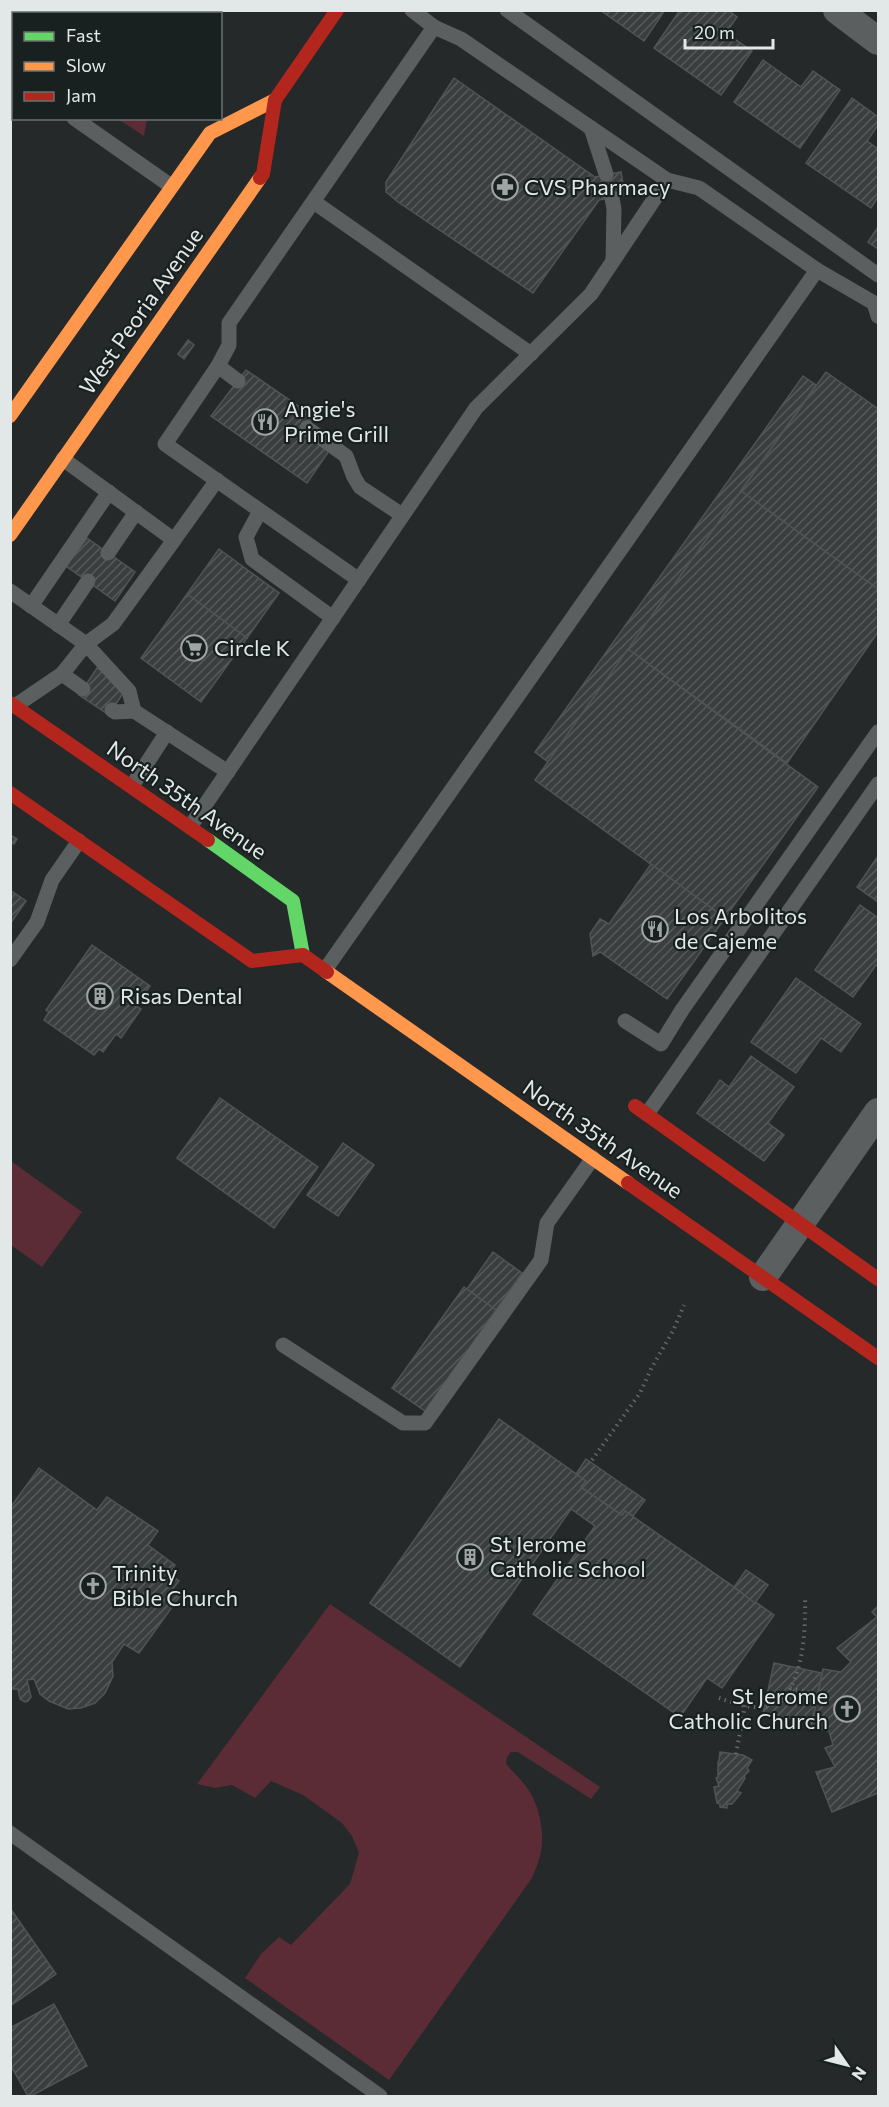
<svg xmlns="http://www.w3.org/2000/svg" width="889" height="2107" font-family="Commissioner,sans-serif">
<defs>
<pattern id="building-hatch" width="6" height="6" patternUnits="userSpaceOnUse" patternTransform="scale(1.5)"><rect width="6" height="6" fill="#3b3e3e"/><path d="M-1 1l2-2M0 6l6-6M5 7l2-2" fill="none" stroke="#575a5a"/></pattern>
</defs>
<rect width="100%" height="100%" fill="#252929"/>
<g fill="#5b2c36">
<path d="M118,119h29l-3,17z"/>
<path d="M11,1161l71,51 -40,55 -31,-22z"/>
<path d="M330,1604l270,183 -9,12 -73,-47h-7l-4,5 -1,7c6,7 13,13 19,21 14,17 21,49 15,71 -2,7 -5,15 -8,22l-143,202 -144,-102 16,-24 18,-17 12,8 59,-61 9,-31 -7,-17 -10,-13 -39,-28 -32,-14 -16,17 -23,-13 -17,3 -18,-4z"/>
</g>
<g fill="url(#building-hatch)" stroke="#505454" stroke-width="1.5">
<path d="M198,10l-2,4h-49l-4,-3z"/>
<path d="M600,10h65l-21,31z"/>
<path d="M680,10h48l9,7 -11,16 26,18 -31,44 -67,-47z"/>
<path d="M763,60l38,27 12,-16 27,19 -40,58 -66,-46z"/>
<path d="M454,78l141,99 26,-5 4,23 -26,5 -66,93 -135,-91 -12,-10v-10z"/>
<path d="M852,98l26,19v8l-11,16 11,8v48l-7,11 -65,-45z"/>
<path d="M878,227v22l-10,-7z"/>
<path d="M188,340l6,5 -10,14 -6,-5z"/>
<path d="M246,370l68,47 -11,16 26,18 -22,32 -96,-67z"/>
<path d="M826,372l52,37 -1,180 -136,-98z"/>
<path d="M803,376l13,9 -268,377 -13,-10z"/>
<path d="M741,491l137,98v43l-91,131 -159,-114z"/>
<path d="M87,538l48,34 -20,29 -49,-35z"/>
<path d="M219,549l60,44 -32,45 -60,-44z"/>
<path d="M187,594l60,44 -46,64 -60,-44z"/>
<path d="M628,649l190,138 -93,131 -190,-138z"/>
<path d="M97,668l30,19 -18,28 -30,-20z"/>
<path d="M10,835l7,4 -3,5 -4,-2z"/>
<path d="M878,856v46l-21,-15z"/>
<path d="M651,864l74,54 -58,81 -67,-47 -7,4 -3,-22 10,-15 9,5z"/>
<path d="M10,890l16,11 -16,23z"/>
<path d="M860,905l18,13v48l-2,-1 -23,32 -38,-27z"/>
<path d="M92,945l58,41 -14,20 5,3 -20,29 -5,-4 -13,18 -4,-3 -5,6 -50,-35 5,-8 -3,-2z"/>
<path d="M796,978l65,46 -20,28 -20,-14 -25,35 -45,-31z"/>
<path d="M751,1056l43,31 -26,36 16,12 -20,26 -67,-48 23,-33 9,7z"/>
<path d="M220,1098l98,69 -44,61 -97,-70z"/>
<path d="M343,1143l31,22 -36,51 -31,-21z"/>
<path d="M493,1252l29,21 -26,37 -29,-21z"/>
<path d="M464,1287l32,23 -71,101 -33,-23z"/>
<path d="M499,1419l87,62 -5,6 41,28 3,-4 149,104 -52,73 -15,-10 -27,39 -147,-103 62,-88 -24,-17 -111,158 -90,-64z"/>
<path d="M586,1459l59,41 -12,16 -8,-5 -3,4 -41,-28 5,-6 -10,-7z"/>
<path d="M39,1468l58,42 10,-13 51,34 -10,14 27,20 -5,9 9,7 -7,9 8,6 -41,57 -15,-9 -12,18 1,14 -8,17 -10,10 -14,5 -13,1 -19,-8 -9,-7 -6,-15 -7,1 4,17 -3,4 -3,1 -5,-3 -2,-10h-8v-181z"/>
<path d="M746,1570l22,15 -13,18 -21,-16z"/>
<path d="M878,1606v187l-46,19 -16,-40 19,-5 -10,-19 8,-3 -4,-14 -18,-4 11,-54 1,-4 18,3 10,-10 -14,-14 40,-31 -5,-5z"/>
<path d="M774,1663l48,10 -10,50 -49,-10z"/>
<path d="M720,1752l23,3 9,5 -5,8 2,3 -5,5 1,2 -8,13 4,2 -9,11h-5v4l-7,-1v-3l-3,-1 -3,-16 5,-1 -3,-8 2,-1v-15l1,-1z"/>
<path d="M10,1908l46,66 -46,32z"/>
<path d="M54,2004l33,62 -56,30h-3l-18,-32v-36z"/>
</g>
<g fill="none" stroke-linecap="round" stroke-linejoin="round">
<g stroke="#656666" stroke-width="4" stroke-dasharray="1.5 4.5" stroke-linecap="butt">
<path d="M138,14l2,-4"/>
<path d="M592,1460l48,-67 12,-26 21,-36 11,-26"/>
<path d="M790,1688l27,7"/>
<path d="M719,1698c15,5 34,12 50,8 35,-9 37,-80 36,-108"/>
<path d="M736,1754l9,-49"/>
</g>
<g stroke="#5c5f5f" stroke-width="15">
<path d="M507,10l371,265"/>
<path d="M83,14l2,-4"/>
<path d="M207,14l2,-4"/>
<path d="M10,75l4,2"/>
<path d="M74,118l97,68"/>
<path d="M591,128l15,46"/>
<path d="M612,198l2,11 -1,52"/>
<path d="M314,202l217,152"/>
<path d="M817,270l57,33 4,13"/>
<path d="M218,366l20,15"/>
<path d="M307,428l39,28 8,21 6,10 42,28"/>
<path d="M63,459l111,81 43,-60"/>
<path d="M260,511l-14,26 6,22 81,59"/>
<path d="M174,540l-61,84 -27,20 43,47 5,20 94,61"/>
<path d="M108,553l28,-41"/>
<path d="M359,580l-194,-136 53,-78 11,-21v-22l205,-296"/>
<path d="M10,591l76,53 -24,30 -47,32"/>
<path d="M31,606l78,-114"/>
<path d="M58,625l30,-44"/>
<path d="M62,674l21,15"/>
<path d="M112,710l3,2 19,-1"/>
<path d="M132,786l35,-54"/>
<path d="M190,827l286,-419 115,-114 76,-114"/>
<path d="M10,960l27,-38 15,-42 27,-39"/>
<path d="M325,970l492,-700 -118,-82 -32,-8 -206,-141 -27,-12 -22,-17"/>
<path d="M625,1021l36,23 21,-34 196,-278"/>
<path d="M647,1114l231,-330"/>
<path d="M283,1345l120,78h22l116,-163 6,-37 46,-65"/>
<path d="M10,1833l370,263"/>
</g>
<g stroke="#5c5f5f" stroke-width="28">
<path d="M837,10l41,31"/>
<path d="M763,1277l115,-165"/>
</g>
<path stroke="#63d668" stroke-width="14" d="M208,840l85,61 10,54"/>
<g stroke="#ff974d" stroke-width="14">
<path d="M10,416l200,-283 65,-33"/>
<path d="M10,535l250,-357"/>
<path d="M327,972l301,211"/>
</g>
<g stroke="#b3261e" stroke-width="14">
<path d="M260,178l3,-4 12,-74 62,-90"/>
<path d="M10,703l198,137"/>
<path d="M10,793l242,168 51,-6 24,17"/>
<path d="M635,1106l243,173"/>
<path d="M628,1183l250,175"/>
</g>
</g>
<defs>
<g id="pharmacy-ring" transform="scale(1.35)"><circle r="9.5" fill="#192120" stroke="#a0a4a4" stroke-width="1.5"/><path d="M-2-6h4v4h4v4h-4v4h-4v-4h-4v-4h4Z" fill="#a0a4a4"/></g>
<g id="restaurant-ring" transform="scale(1.35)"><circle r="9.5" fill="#192120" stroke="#a0a4a4" stroke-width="1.5"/><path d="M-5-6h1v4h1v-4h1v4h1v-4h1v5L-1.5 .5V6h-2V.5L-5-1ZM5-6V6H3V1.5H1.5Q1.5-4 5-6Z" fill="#a0a4a4"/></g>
<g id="supermarket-ring" transform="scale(1.35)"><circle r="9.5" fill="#192120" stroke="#a0a4a4" stroke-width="1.5"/><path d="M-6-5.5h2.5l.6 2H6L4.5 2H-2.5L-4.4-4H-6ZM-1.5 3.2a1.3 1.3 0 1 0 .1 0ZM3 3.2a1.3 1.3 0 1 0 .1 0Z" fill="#a0a4a4"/></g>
<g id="building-ring" transform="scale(1.35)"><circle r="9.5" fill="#192120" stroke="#a0a4a4" stroke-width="1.5"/><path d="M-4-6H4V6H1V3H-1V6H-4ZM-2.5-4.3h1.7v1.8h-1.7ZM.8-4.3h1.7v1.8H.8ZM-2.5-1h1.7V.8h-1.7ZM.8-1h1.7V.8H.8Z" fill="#a0a4a4"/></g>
<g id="church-ring" transform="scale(1.35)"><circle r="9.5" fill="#192120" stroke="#a0a4a4" stroke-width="1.5"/><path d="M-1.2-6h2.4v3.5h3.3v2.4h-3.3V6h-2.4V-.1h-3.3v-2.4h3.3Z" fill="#a0a4a4"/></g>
</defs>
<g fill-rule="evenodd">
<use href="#pharmacy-ring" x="505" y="187"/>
<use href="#restaurant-ring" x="265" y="422"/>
<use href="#supermarket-ring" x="194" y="648"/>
<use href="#restaurant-ring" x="655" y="929"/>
<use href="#building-ring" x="100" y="996"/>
<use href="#building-ring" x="470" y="1557"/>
<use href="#church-ring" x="93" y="1586"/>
<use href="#church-ring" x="847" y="1709"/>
</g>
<g text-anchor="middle" stroke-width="4.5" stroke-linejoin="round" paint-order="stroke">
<g font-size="22" fill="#e2e7e7" stroke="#192120" text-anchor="start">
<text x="524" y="195">CVS Pharmacy</text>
<text x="284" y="417">Angie's<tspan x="284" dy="25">Prime Grill</tspan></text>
<text x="214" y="656">Circle K</text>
<text x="674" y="924">Los Arbolitos<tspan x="674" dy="25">de Cajeme</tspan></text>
<text x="120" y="1004">Risas Dental</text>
<text x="490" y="1552">St Jerome<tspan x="490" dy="25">Catholic School</tspan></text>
<text x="112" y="1581">Trinity<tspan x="112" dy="25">Bible Church</tspan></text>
<text x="828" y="1704" text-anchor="end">St Jerome<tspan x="828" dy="25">Catholic Church</tspan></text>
</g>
<g font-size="22" fill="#e2e7e7" stroke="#192120">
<text transform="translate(141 311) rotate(-55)" y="8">West Peoria Avenue</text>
<text transform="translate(187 800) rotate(35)" y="8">North 35th Avenue</text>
<text transform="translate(603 1139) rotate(35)" y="8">North 35th Avenue</text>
</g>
</g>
<rect width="889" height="2107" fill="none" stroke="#e2e7e7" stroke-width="24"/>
<rect x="12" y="12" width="210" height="108" fill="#192120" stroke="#697070" stroke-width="1.5"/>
<rect x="24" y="32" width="30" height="9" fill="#63d668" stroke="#697070" stroke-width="1.5"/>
<text x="66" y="42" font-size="18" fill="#e2e7e7">Fast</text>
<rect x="24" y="62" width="30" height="9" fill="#ff974d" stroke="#697070" stroke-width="1.5"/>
<text x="66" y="72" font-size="18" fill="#e2e7e7">Slow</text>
<rect x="24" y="92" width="30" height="9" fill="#b3261e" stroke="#697070" stroke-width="1.5"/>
<text x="66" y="102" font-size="18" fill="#e2e7e7">Jam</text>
<g transform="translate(847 2065) rotate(125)" stroke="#192120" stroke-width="4.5" paint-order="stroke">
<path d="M0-4.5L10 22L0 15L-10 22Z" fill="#e2e7e7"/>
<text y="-9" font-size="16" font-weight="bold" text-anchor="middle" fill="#e2e7e7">N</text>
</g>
<path d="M685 39v9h88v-9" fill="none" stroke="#e2e7e7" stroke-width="3"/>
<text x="694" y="39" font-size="18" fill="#e2e7e7" stroke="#192120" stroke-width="4.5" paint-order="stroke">20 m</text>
</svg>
